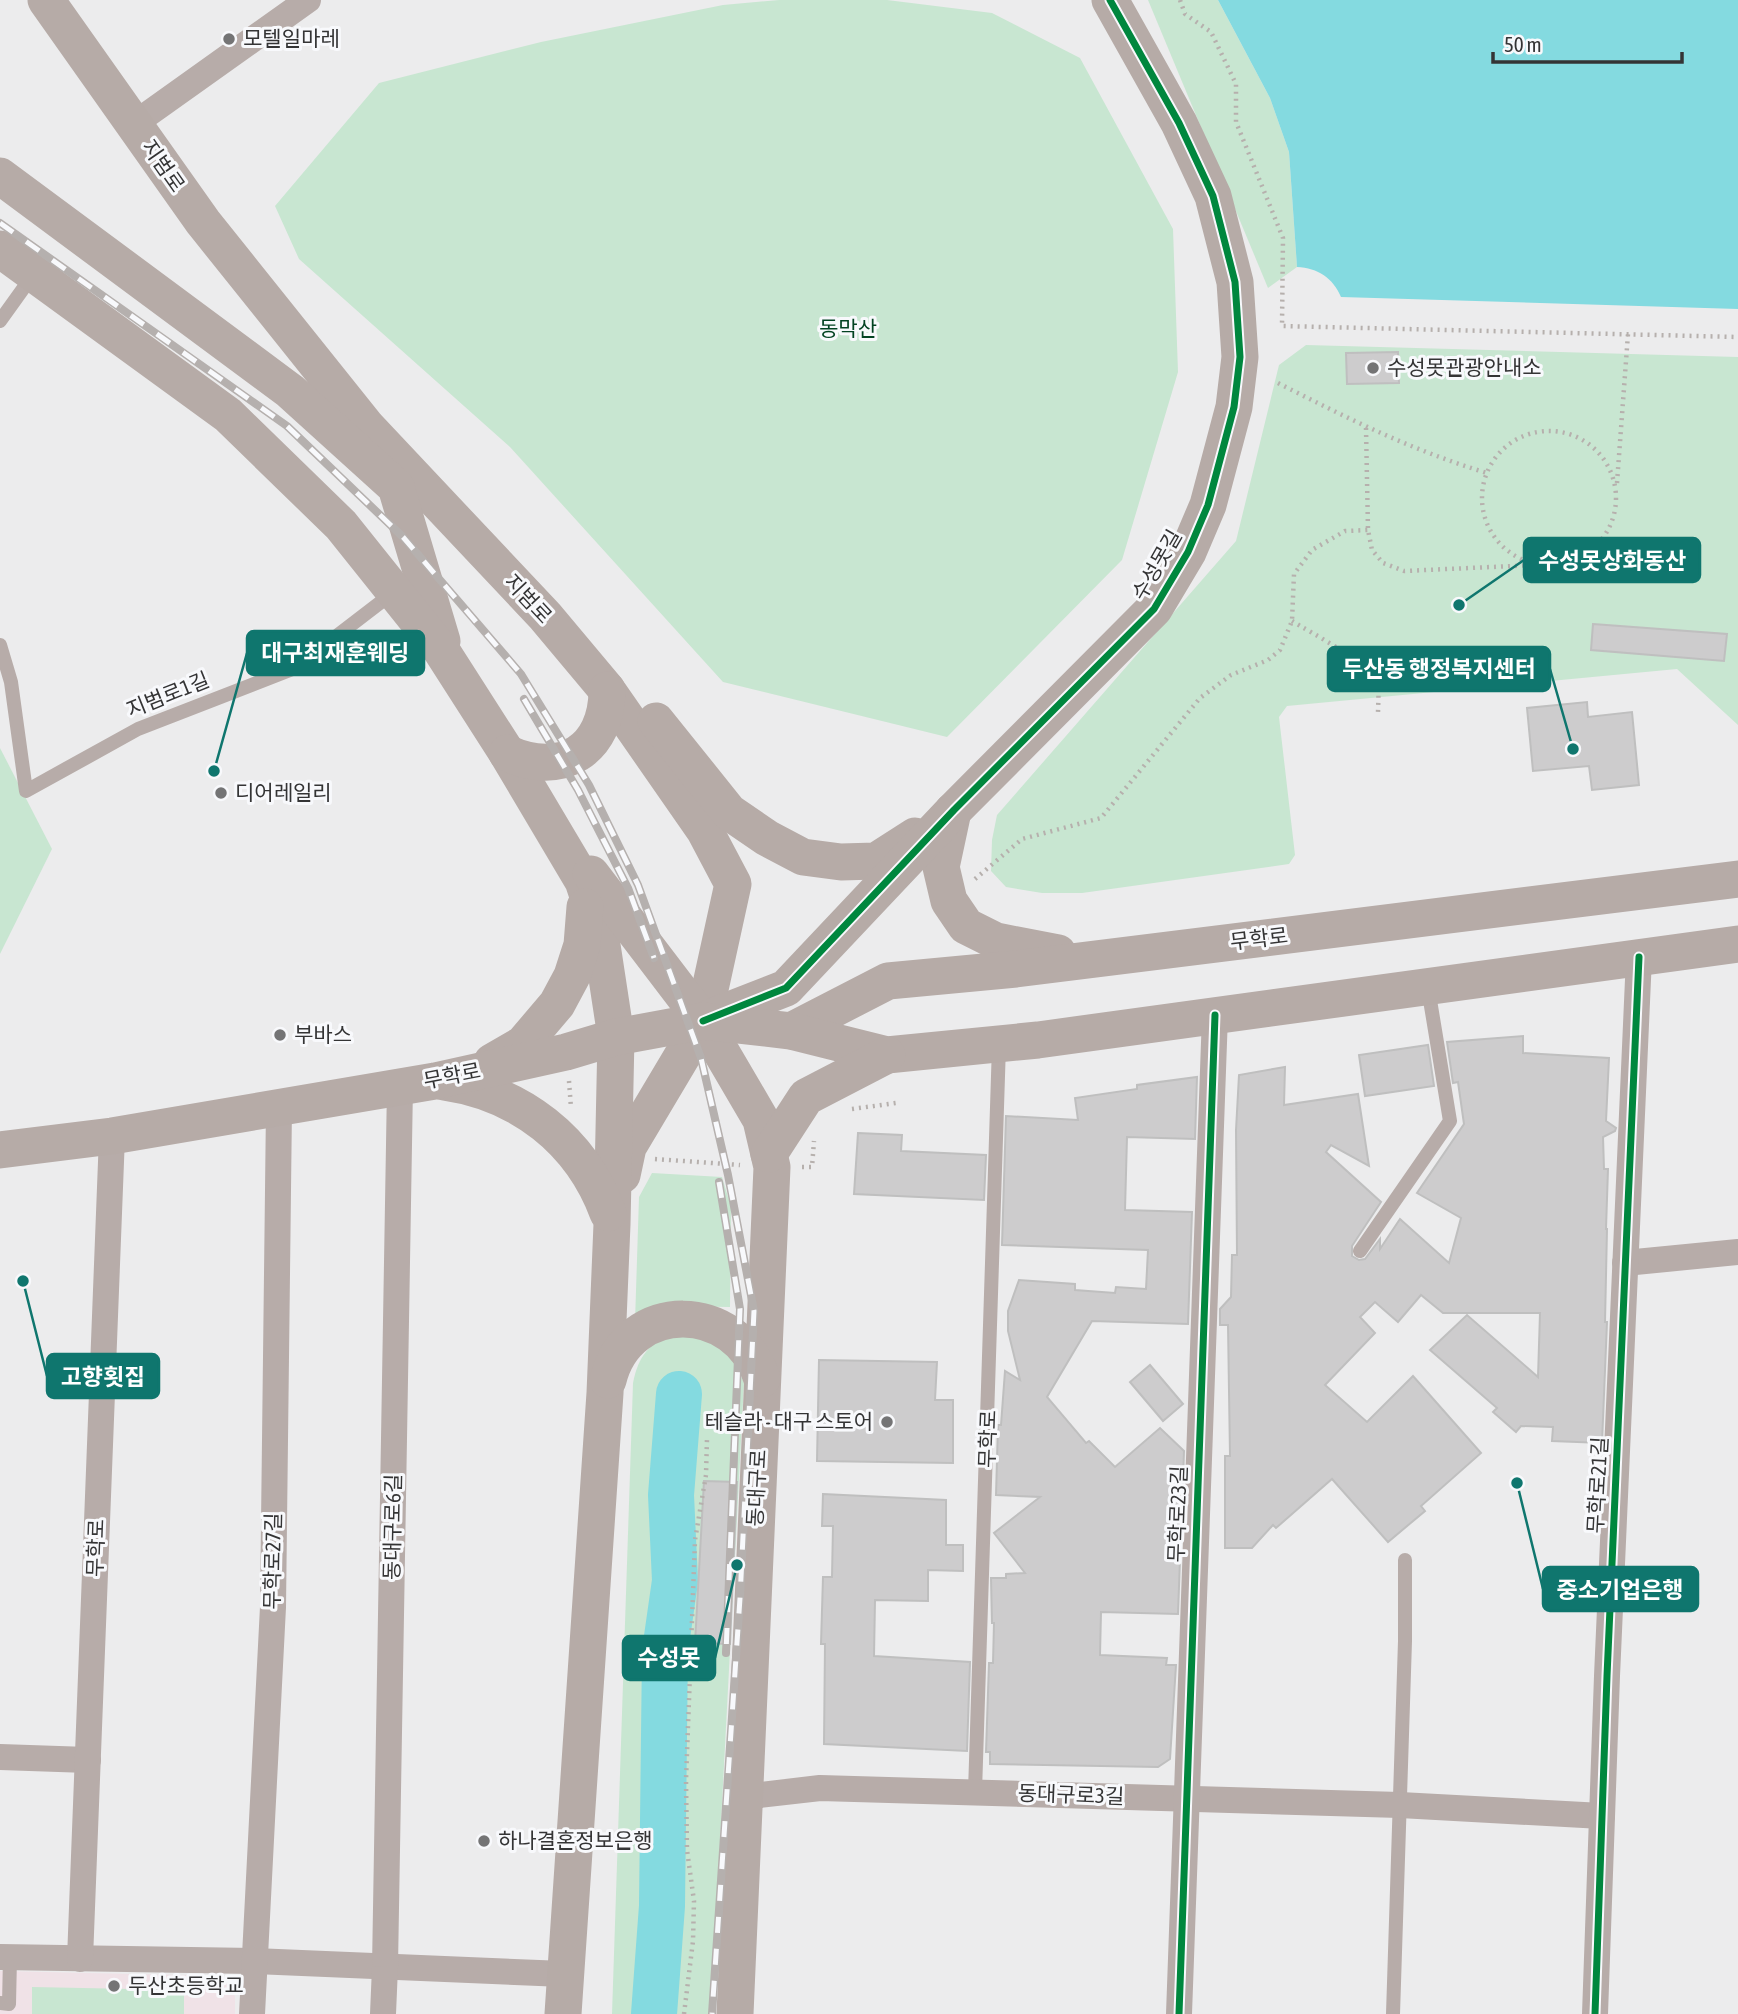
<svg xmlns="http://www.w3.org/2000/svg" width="1738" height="2014" font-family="'Asap Condensed','Noto Sans KR',sans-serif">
<rect width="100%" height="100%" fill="#ececed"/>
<path fill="#f0e2e7" d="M0,1971l221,5 14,20v18h-235z"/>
<g fill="#c8e6d1">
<path d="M779,0h108l105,13 88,45 93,171 5,143 -56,188 -175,177 -224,-55 -213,-235 -211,-188 -24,-53 104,-123 162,-41 182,-37z"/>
<path d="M1148,0h70l52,98 19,54 8,115 -29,21z"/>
<path d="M1306,345l432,12v368l-61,-56 -390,37 -8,11 16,138 -6,9 -207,29h-40l-36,-6 -15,-16 1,-31 5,-25 239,-274 43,-176z"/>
<path d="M0,748l52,101 -52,105z"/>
<path d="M652,1173l70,4 9,30 -1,100 -68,-1 -27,16 4,-125z"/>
<path d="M673,1332l54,13 17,38 -33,631h-99l21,-631c5,-26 16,-40 40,-51z"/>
<path d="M32,1987l152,3v24h-152z"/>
</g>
<path fill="#84dae0" d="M1218,0h520v309l-397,-12c-8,-19 -23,-29 -44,-30l-8,-115 -19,-54z"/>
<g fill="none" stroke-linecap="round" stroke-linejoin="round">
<path stroke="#84dae0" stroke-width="46" d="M654,2014l8,-108 3,-255 10,-70 -4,-86 8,-101"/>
</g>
<g fill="#cdcccd" stroke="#bfbfbf" stroke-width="2">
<path d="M1398,352l1,31 -52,1 -1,-31z"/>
<path d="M1593,624l134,10 -3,27 -133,-11z"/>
<path d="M1587,702l1,15 44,-5 7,73 -47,5 -3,-24 -56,5 -6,-63z"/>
<path d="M1523,1036v17l86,5 -3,63 10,7 -1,3 -12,6 1,32h4l-2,60h1l-2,93h2l-5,121 -50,-2 1,-14 -32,-1 -5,6 -23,-20 4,-4 -67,-58 37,-35 71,62 2,-64h-97l-22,-18 -23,27 -23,-20 -15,15 15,16 -50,52 42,37 46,-46 68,77 -60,53 4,5 -37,31 -56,-63 -56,49 -3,-3 -21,23h-27v-92h5l-2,-131h-8v-16l11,-12 1,-42h5l-1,-125 3,-55 46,-8 -1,38 74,-11 11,72 -38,-21 -5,7 55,50 -29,44v10l7,4 6,-1 15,-20v10l20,-30 49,44 12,-45 -44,-25 47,-69 -6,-42 -5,1 -6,-41z"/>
<path d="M1428,1045l6,41 -69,10 -6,-41z"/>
<path d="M1197,1077l-2,62 -68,-2 -2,73 67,2 -4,112 -96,-3 -45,76 39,46 3,-2 26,26 45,-39 24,23 -6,163 -77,-2 -1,43 67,3 -1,7h10l-6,94 -12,8 -168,-3v-12h-4l3,-89h4l1,-40h-2l-1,-45h15v-4l19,-1 -31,-40 46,-36 -44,-2 2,-70h3l4,-54 15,9 -12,-49v-20l11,-31 56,4v6l40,3 1,-6 30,2 2,-39 -146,-5 4,-129 72,4 -3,-22 62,-9v-4z"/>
<path d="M858,1133l44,2 -1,16 85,4 -2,45 -130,-6z"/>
<path d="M819,1360l118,2 -2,38h18v63l-136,-2z"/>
<path d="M1150,1365l33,39 -20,17 -33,-39z"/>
<path d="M704,1481l33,1 -7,162 -35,-1z"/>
<path d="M823,1494l123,6v45h17v26l-35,-1v31l-53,-1 -1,56 96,6 -3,89 -143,-7 1,-100h-4l2,-67h9l1,-51h-11z"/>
</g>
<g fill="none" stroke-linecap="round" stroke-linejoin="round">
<g stroke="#b6b0ad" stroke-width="4.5" stroke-dasharray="2 5" stroke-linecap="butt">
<path d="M1180,0l5,14 26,18 25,52v38l47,116 -1,88 456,11"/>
<path d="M1278,383c69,35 133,67 209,90"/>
<path d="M1366,428l2,102 4,20 11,13 21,8 131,-6"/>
<circle cx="1549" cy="498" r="67"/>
<path d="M1617,483l11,-149"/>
<path d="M1292,621c19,12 81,43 86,66 1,8 0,18 0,27"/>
<path d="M975,879l47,-40 79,-21 99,-120 31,-23 37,-15 12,-10 12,-29 2,-47 18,-24 33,-19 23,-1"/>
<path d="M569,1081l2,27"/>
<path d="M852,1109l44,-6"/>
<path d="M655,1159l85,6"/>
<path d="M802,1167h10l2,-26"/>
<path d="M684,2014l9,-73 1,-40 -7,-51 -1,-70 9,-240 11,-65 1,-36"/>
</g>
<g stroke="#b7aca9" stroke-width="14">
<path d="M0,321l33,-46"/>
<path d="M0,645l11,37 15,109 112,-62 157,-61 99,-76"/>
<path d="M1360,1251l90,-130 -22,-133"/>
<path d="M975,1792l24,-747"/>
<path d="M0,2003l9,1 1,-46"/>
<path d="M1393,2014l12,-373v-81"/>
</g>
<g stroke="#b7aca9" stroke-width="26">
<path d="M134,124l174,-124"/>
<path d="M1625,1263l113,-11"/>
<path d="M0,1757l88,3"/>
<path d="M743,1797l77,-9 580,17 202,11"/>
<path d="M0,1957l254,4 310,13"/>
<path d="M80,1959l32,-823"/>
<path d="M252,2014l21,-407 6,-500"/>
<path d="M383,2014l2,-47 15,-881"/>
<path d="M1179,2014l36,-999"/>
<path d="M1595,2014l12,-338 32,-719"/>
</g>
<g stroke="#b6aba7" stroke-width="37">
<path d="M46,0l157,222 164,205 178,189 62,74 98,141 28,53 -30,137 -75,126 -6,28"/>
<path d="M0,176l290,215 106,96 46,154"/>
<path d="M0,249l228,166 113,110 100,125 66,103 76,128 17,51 16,105 -4,187 -7,169 -42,621"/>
<path d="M656,721l73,91 38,26 36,19 38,5 35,-1 39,-25"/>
<path d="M507,753c55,25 100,-3 100,-63"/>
<path d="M953,811l-12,56 8,34 17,25 30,15 62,12"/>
<path d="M591,874l112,147 58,99 11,47 -37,847"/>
<path d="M709,1018l77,-30 168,-178 200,-201 34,-57 20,-47 26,-98 6,-50 -5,-75 -22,-86 -34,-73 -69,-123"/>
<path d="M791,1031l97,-50 128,-12 722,-90"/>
<path d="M492,1062l31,-18 34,-40 15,-28 10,-31 3,-38"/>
<path d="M444,1082c76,11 137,58 164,131"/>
<path d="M0,1150l112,-14 323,-55 131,-29 50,-15 87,-16 88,10 96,24 151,-15 700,-96"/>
<path d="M769,1154l37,-57 81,-42"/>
<path d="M608,1380c20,-82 129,-80 154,-1"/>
</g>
<g stroke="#b5b0ae" stroke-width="8">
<g id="rail">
<path d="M0,223l287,203 116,111 118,137 68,111 49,100 63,173 27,117 26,136 -14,287 -28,416"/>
<path d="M524,699l54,91 50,98 26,70"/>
<path d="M719,1182l21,127 -14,344"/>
</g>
</g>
<use href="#rail" stroke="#f8f9fc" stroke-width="5" stroke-dasharray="16" stroke-linecap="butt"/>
<g stroke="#f8f9fc" stroke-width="11">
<g id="cycleway">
<path d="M703,1021l83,-33 168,-178 200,-201 34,-57 20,-47 26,-98 6,-50 -5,-75 -22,-86 -34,-73 -69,-123"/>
<path d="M1179,2014l36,-999"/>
<path d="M1595,2014l12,-338 32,-719"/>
</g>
</g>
<use href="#cycleway" stroke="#00873e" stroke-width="7"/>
</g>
<g fill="#747475" stroke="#f8f9fc" stroke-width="2.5">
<circle cx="229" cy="39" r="7"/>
<circle cx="1373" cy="368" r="7"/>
<circle cx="221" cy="793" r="7"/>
<circle cx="280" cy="1035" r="7"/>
<circle cx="887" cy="1422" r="7"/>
<circle cx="484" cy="1841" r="7"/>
<circle cx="114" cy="1986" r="7"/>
</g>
<g text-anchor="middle" stroke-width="6" stroke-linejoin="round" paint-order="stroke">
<g font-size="21" fill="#343435" stroke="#f8f9fc" text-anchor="start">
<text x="243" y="46">모텔일마레</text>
<text x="1387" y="375">수성못관광안내소</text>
<text x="235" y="800">디어레일리</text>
<text x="294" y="1042">부바스</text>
<text x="873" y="1429" text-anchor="end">테슬라 - 대구 스토어</text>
<text x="498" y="1848">하나결혼정보은행</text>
<text x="128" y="1993">두산초등학교</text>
</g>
<g font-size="21" fill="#343435" stroke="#f8f9fc">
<text transform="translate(163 166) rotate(55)" y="7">지범로</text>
<text transform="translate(1157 565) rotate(-60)" y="7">수성못길</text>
<text transform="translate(528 599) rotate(47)" y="7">지범로</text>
<text transform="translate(168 695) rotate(-22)" y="7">지범로1길</text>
<text transform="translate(1259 939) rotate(-7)" y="7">무학로</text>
<text transform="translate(452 1076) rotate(-11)" y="7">무학로</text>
<text transform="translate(988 1439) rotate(-88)" y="7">무학로</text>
<text transform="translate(1598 1485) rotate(-87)" y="7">무학로21길</text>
<text transform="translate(757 1488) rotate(-87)" y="7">동대구로</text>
<text transform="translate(1178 1514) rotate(-88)" y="7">무학로23길</text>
<text transform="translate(393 1527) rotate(-89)" y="7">동대구로6길</text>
<text transform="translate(96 1548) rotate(-88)" y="7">무학로</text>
<text transform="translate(273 1561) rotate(-89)" y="7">무학로27길</text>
<text transform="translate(1071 1795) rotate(2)" y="7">동대구로3길</text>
</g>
<g font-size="21" fill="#034322" stroke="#f8f9fc">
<text x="848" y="336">동막산</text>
</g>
</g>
<path fill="none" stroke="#0f766e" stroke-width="2.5" d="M1459 605L1524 560M214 771L247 653M1573 749L1550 669M23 1281L47 1376M1517 1483L1543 1589M737 1565L715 1658"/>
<g fill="#0f766e" stroke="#f8f9fc" stroke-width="2.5">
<circle cx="1459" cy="605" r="7"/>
<circle cx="214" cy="771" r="7"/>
<circle cx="1573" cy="749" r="7"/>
<circle cx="23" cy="1281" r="7"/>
<circle cx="1517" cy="1483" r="7"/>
<circle cx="737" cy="1565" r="7"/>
</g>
<g fill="#0f766e" stroke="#0f766e" stroke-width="2.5">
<rect x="1524" y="538" width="176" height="44" rx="7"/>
<rect x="247" y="631" width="177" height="44" rx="7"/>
<rect x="1328" y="647" width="222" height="44" rx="7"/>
<rect x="47" y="1354" width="112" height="44" rx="7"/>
<rect x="1543" y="1567" width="155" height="44" rx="7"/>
<rect x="623" y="1636" width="92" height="44" rx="7"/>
</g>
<g font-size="23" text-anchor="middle" font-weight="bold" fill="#fff">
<text x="1612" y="569">수성못상화동산</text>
<text x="335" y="661">대구최재훈웨딩</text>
<text x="1439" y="677">두산동 행정복지센터</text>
<text x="103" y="1385">고향횟집</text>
<text x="1620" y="1598">중소기업은행</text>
<text x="669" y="1666">수성못</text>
</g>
<path d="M1493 52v10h189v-10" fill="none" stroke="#343435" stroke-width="3.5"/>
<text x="1504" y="52" font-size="21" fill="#343435" stroke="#f8f9fc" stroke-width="5" paint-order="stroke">50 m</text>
</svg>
